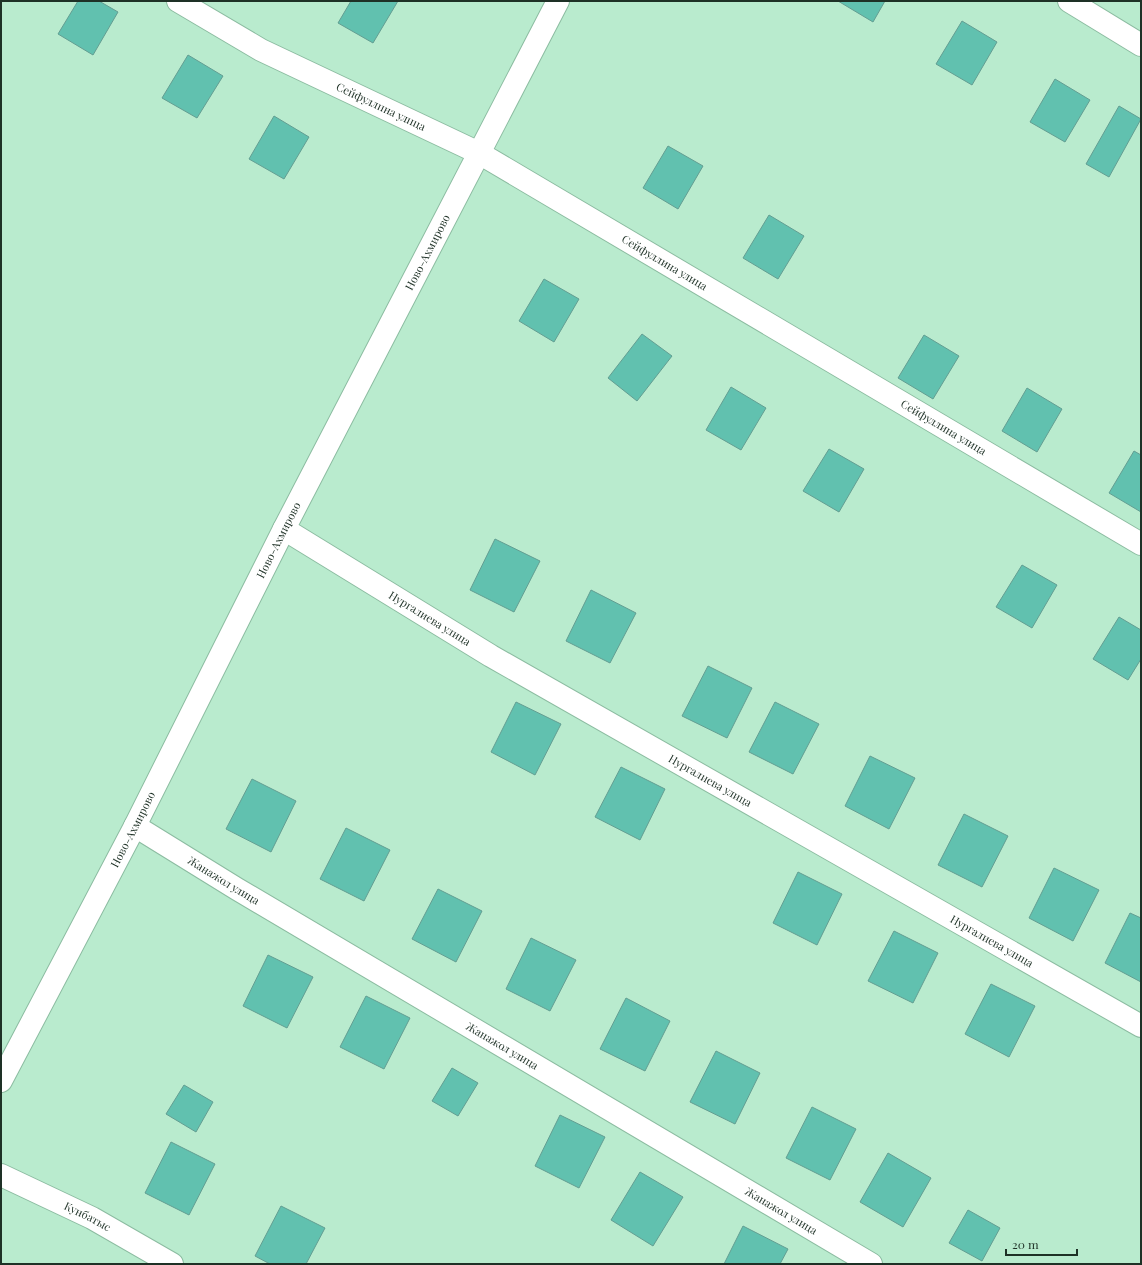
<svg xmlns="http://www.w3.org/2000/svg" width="1142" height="1265" font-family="'Playfair Display',serif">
<rect width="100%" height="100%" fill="#b9ebce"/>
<g fill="#61c1af" stroke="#639e92">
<path d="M78,1h21l19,11 -25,43 -35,-21z"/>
<path d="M351,1h47l-25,42 -35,-20z"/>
<path d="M838,1h47l-12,21z"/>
<path d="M962,21l35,21 -25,43 -36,-21z"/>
<path d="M188,55l35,21 -26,42 -35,-20z"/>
<path d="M1055,79l35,21 -25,42 -35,-20z"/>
<path d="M1119,106l22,13 -32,58 -23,-13z"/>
<path d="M274,116l35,21 -25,42 -35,-20z"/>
<path d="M668,146l35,20 -25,43 -35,-21z"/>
<path d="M769,215l35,21 -26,43 -35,-21z"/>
<path d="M544,279l35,20 -25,43 -35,-21z"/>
<path d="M642,334l30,22 -35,45 -29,-23z"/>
<path d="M924,335l35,21 -26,43 -35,-21z"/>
<path d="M731,387l35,21 -25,42 -35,-20z"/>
<path d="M1027,388l35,21 -25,43 -35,-21z"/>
<path d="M829,449l35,20 -25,43 -36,-21z"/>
<path d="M1134,451l7,4v57l-32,-19z"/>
<path d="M495,539l45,22 -26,51 -44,-22z"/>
<path d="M1022,565l35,20 -25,43 -36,-21z"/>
<path d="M591,590l45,23 -26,50 -44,-22z"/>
<path d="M1119,617l22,13v29l-13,21 -35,-21z"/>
<path d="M708,666l44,22 -25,50 -45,-22z"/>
<path d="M516,702l45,22 -26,51 -44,-23z"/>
<path d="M775,702l44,22 -26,50 -44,-22z"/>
<path d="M870,756l45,22 -26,51 -44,-23z"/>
<path d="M621,767l44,22 -25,51 -45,-23z"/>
<path d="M252,779l44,22 -25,51 -45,-23z"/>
<path d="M964,814l44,22 -26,51 -44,-22z"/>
<path d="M346,828l44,22 -26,51 -44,-22z"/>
<path d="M1054,868l45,22 -26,51 -44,-23z"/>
<path d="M798,872l44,22 -25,51 -44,-22z"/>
<path d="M438,889l44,22 -26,51 -44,-23z"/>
<path d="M1130,913l11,5v64l-36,-19z"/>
<path d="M894,931l44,22 -25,50 -45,-22z"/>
<path d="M531,938l45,22 -26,51 -44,-22z"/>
<path d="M268,955l45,22 -26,51 -44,-22z"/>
<path d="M991,984l44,22 -26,51 -44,-23z"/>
<path d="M366,996l44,22 -26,51 -44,-22z"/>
<path d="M626,998l44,23 -25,50 -45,-22z"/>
<path d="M716,1051l44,22 -25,51 -45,-22z"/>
<path d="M452,1068l26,15 -20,33 -26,-15z"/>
<path d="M184,1085l29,17 -17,30 -30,-18z"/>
<path d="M812,1107l44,22 -26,51 -44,-22z"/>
<path d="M560,1115l45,22 -26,51 -44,-22z"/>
<path d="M171,1142l44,22 -26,51 -44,-22z"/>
<path d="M888,1153l43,25 -28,49 -43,-25z"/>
<path d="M640,1172l43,25 -30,49 -42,-26z"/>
<path d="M281,1206l44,22 -19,36h-36l-15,-8z"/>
<path d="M968,1210l32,18 -18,33 -33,-18z"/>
<path d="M743,1226l45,23 -8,15h-56z"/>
</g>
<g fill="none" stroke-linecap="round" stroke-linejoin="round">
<g stroke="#8cbca1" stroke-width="24">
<g id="minor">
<path id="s1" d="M178,1l83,49 218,103 662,391"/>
<path d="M1069,1l72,44"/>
<path id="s2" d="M284,529l207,127 650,370"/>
<path id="s3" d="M135,826l102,63 634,375"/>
<path id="s4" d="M1,1175l91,43 80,46"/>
</g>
</g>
<g stroke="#8cbca1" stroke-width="24">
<g id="tertiary">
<path id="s5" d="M1,1081l134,-255 149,-297 274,-528"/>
</g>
</g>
<use href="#minor" stroke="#fff" stroke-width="22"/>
<use href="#tertiary" stroke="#fff" stroke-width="22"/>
</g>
<g text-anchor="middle" stroke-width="4" stroke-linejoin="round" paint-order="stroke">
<g font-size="11" fill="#1e3126" stroke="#b9ebce">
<text dy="4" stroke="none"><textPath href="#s1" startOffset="229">Сейфуллина улица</textPath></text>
<text dy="4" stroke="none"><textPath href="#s5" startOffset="932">Ново-Ахмирово</textPath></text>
<text dy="4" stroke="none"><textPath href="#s1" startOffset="553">Сейфуллина улица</textPath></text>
<text dy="4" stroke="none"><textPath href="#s1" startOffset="877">Сейфуллина улица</textPath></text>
<text dy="4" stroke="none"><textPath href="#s5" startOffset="608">Ново-Ахмирово</textPath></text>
<text dy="4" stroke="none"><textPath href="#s2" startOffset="171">Нургалиева улица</textPath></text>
<text dy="4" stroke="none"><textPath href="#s2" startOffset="495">Нургалиева улица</textPath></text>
<text dy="4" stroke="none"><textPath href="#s5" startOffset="284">Ново-Ахмирово</textPath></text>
<text dy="4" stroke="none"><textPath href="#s3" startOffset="104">Жанажол улица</textPath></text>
<text dy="4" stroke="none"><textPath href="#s2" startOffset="819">Нургалиева улица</textPath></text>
<text dy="4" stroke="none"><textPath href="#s3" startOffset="428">Жанажол улица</textPath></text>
<text dy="4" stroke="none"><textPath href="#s3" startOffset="752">Жанажол улица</textPath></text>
<text dy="4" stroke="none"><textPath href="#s4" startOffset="96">Кунбатыс</textPath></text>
</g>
</g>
<rect width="1142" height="1265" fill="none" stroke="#1e3126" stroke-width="4"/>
<path d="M1006 1249v6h71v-6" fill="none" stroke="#1e3126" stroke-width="2"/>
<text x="1012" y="1249" font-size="12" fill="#1e3126" stroke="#b9ebce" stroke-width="3" paint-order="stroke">20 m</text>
</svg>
